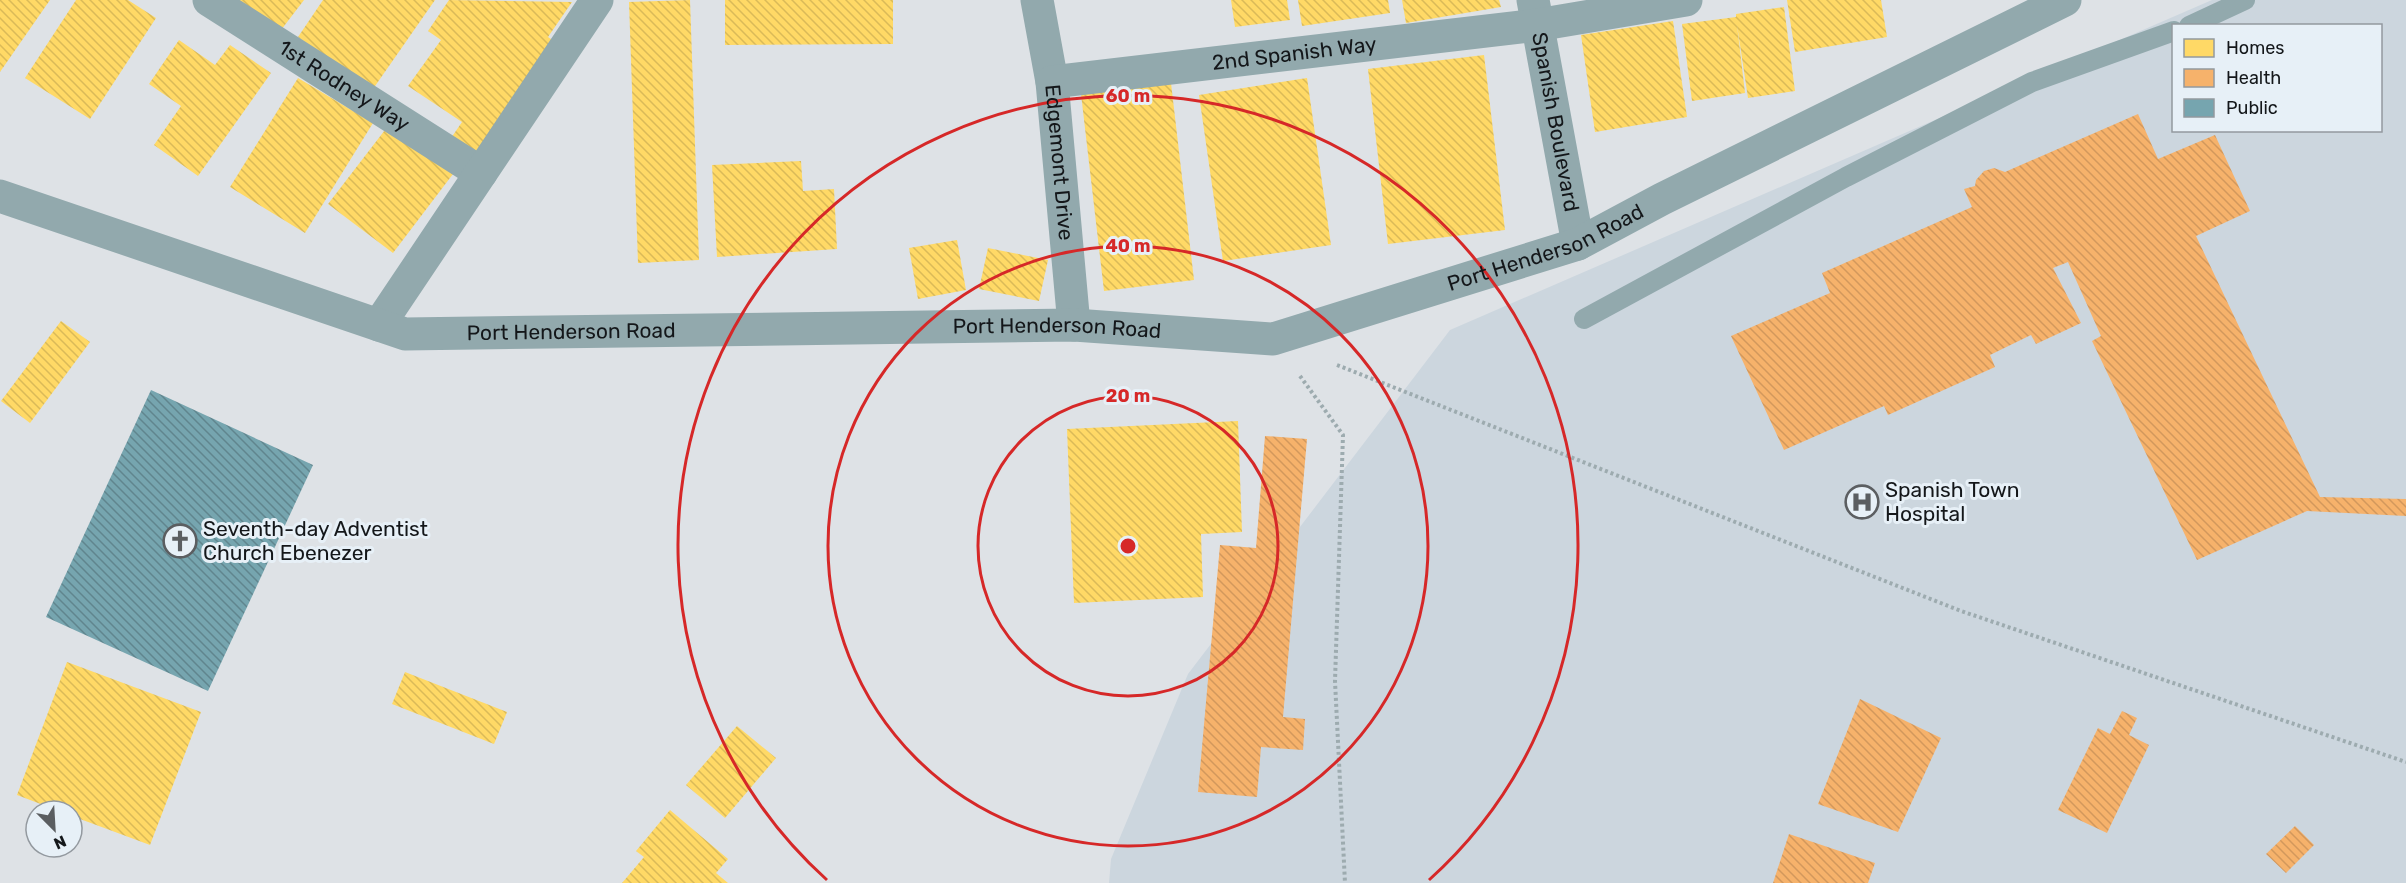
<svg xmlns="http://www.w3.org/2000/svg" width="2406" height="883" font-family="Rubik,sans-serif">
<defs>
<pattern id="homes-back-hatch" width="6" height="6" patternUnits="userSpaceOnUse" patternTransform="scale(1.5)"><rect width="6" height="6" fill="#ffd966"/><path d="M-1 5l2 2M0 0l6 6M5-1l2 2" fill="none" stroke="#daba58"/></pattern>
<pattern id="health-back-hatch" width="6" height="6" patternUnits="userSpaceOnUse" patternTransform="scale(1.5)"><rect width="6" height="6" fill="#f6b26b"/><path d="M-1 5l2 2M0 0l6 6M5-1l2 2" fill="none" stroke="#d2985c"/></pattern>
<pattern id="public-back-hatch" width="6" height="6" patternUnits="userSpaceOnUse" patternTransform="scale(1.5)"><rect width="6" height="6" fill="#76a5af"/><path d="M-1 5l2 2M0 0l6 6M5-1l2 2" fill="none" stroke="#60858e"/></pattern>
</defs>
<rect width="100%" height="100%" fill="#dee2e6"/>
<path fill="#ccd6de" fill-rule="evenodd" d="M2212,0h194v883h-1297l2,-24 77,-185 262,-344zM2174,26h206v104h-206z"/>
<g fill="url(#homes-back-hatch)">
<path d="M0,0h50l-50,72z"/>
<path d="M76,0h52l28,18 -66,101 -65,-41z"/>
<path d="M232,0h72l-26,34z"/>
<path d="M323,0h112l-62,89 -75,-52z"/>
<path d="M449,0l123,2 -24,35 21,15 -79,116 -41,-27 13,-19 -54,-36 33,-46 -13,-9z"/>
<path d="M690,0l9,260 -61,3 -9,-261z"/>
<path d="M725,0h168v44l-168,1z"/>
<path d="M1231,0h56l3,20 -55,7z"/>
<path d="M1298,0h90l2,13 -88,13z"/>
<path d="M1402,0h97l2,7 -95,16z"/>
<path d="M1787,0h94l6,37 -92,15z"/>
<path d="M1784,7l11,84 -47,7 -11,-73 8,68 -53,8 -10,-77 54,-7v-3z"/>
<path d="M1673,21l14,96 -92,15 -14,-97z"/>
<path d="M179,40l36,25 15,-20 41,28 -73,103 -44,-31 27,-39 -32,-22z"/>
<path d="M1484,55l21,175 -117,14 -20,-175z"/>
<path d="M298,78l75,45 -68,110 -75,-46z"/>
<path d="M1307,78l24,167 -108,16 -24,-166z"/>
<path d="M1171,83l23,197 -90,11 -23,-197z"/>
<path d="M388,126l65,48 -60,79 -65,-49z"/>
<path d="M801,161l2,30 31,-2 3,60 -120,8 -5,-92z"/>
<path d="M957,240l9,50 -48,9 -9,-51z"/>
<path d="M988,248l60,12 -9,41 -60,-12z"/>
<path d="M61,321l29,21 -60,81 -29,-22z"/>
<path d="M1238,421l4,111 -41,2 2,63 -129,6 -7,-174z"/>
<path d="M67,662l134,50 -51,133 -78,-29v-5h-13l-42,-16z"/>
<path d="M405,672l102,40 -13,32 -102,-40z"/>
<path d="M737,726l39,32 -51,60 -39,-33z"/>
<path d="M670,810l58,49 -12,14 12,10h-106l22,-26 -8,-6z"/>
</g>
<g fill="url(#health-back-hatch)">
<path d="M2138,114l20,45 57,-24 35,76 -54,25 124,261 86,2v17l-99,-5 -110,49 -105,-219 9,-5 -33,-74 -15,6 28,55 -45,21 -5,-9 -41,20 5,12 -107,48 -4,-9 -100,44 -53,-114 99,-43 -8,-20 150,-66 -8,-18 11,-3 1,-6 8,-9 10,-3 11,4z"/>
<path d="M1265,436l42,3 -24,278 22,2 -2,31 -42,-3 -4,50 -59,-5 22,-247 36,3z"/>
<path d="M1860,699l81,39 -43,94 -80,-28z"/>
<path d="M2122,711l15,7 -8,17 20,10 -42,88 -49,-23 40,-82 12,6z"/>
<path d="M2295,826l19,19 -28,28 -20,-19z"/>
<path d="M1789,834l86,29 -7,20h-95z"/>
</g>
<path fill="url(#public-back-hatch)" d="M151,390l162,75 -105,226 -162,-74z"/>
<g fill="none" stroke-linecap="round" stroke-linejoin="round">
<g stroke="#9dabaf" stroke-width="4" stroke-dasharray="3 3" stroke-linecap="butt">
<path d="M1337,365l624,246 445,151"/>
<path d="M1300,376l43,59 -8,246 10,202"/>
</g>
<g stroke="#92a9ad" stroke-width="20">
<path d="M2189,26l56,-26"/>
<path d="M1584,319l262,-142 186,-95 142,-51"/>
</g>
<g stroke="#92a9ad" stroke-width="33">
<path id="s1" d="M209,0l272,173"/>
<path id="s2" d="M1037,0l15,82 22,243"/>
<path id="s3" d="M1533,0l45,244"/>
<path id="s4" d="M1052,82l485,-57 149,-25"/>
<path d="M379,325l218,-325"/>
</g>
<path stroke="#92a9ad" stroke-width="33" id="s5" d="M0,196l405,138 669,-9 199,14 305,-95 84,-45 403,-199"/>
</g>
<g fill="none" stroke="#d62828" stroke-width="3">
<circle cx="1128" cy="546" r="150"/>
<circle cx="1128" cy="546" r="300"/>
<path d="M827 880A450 450 0 1 1 1429 880"/>
</g>
<defs>
<g id="hospital-ring" transform="scale(1.725)"><circle r="9.5" fill="#e7f0f7" stroke="#5b5e61" stroke-width="1.5"/><path d="M-5-5h3v3.5h4V-5h3V5h-3V1.5h-4V5h-3Z" fill="#5b5e61"/></g>
<g id="church-ring" transform="scale(1.725)"><circle r="9.5" fill="#e7f0f7" stroke="#5b5e61" stroke-width="1.5"/><path d="M-1.2-6h2.4v3.5h3.3v2.4h-3.3V6h-2.4V-.1h-3.3v-2.4h3.3Z" fill="#5b5e61"/></g>
</defs>
<g fill-rule="evenodd">
<use href="#hospital-ring" x="1862" y="502"/>
<use href="#church-ring" x="180" y="541"/>
</g>
<g text-anchor="middle" stroke-width="6" stroke-linejoin="round" paint-order="stroke">
<g font-size="21" fill="#14171a" stroke="#e7f0f7">
<text dy="7" stroke="none"><textPath href="#s4" startOffset="244">2nd Spanish Way</textPath></text>
<text dy="7" stroke="none"><textPath href="#s1" startOffset="160">1st Rodney Way</textPath></text>
<text dy="7" stroke="none"><textPath href="#s3" startOffset="124">Spanish Boulevard</textPath></text>
<text dy="7" stroke="none"><textPath href="#s2" startOffset="164">Edgemont Drive</textPath></text>
<text dy="7" stroke="none"><textPath href="#s5" startOffset="1584">Port Henderson Road</textPath></text>
<text dy="7" stroke="none"><textPath href="#s5" startOffset="1080">Port Henderson Road</textPath></text>
<text dy="7" stroke="none"><textPath href="#s5" startOffset="594">Port Henderson Road</textPath></text>
</g>
<g font-size="21" fill="#14171a" stroke="#e7f0f7" text-anchor="start">
<text x="1885" y="497">Spanish Town<tspan x="1885" dy="24">Hospital</tspan></text>
<text x="203" y="536">Seventh-day Adventist<tspan x="203" dy="24">Church Ebenezer</tspan></text>
</g>
</g>
<circle cx="1128" cy="546" r="9" fill="#d62828" stroke="#e7f0f7" stroke-width="3"/>
<g font-size="18" text-anchor="middle" font-weight="bold" fill="#d62828" stroke="#e7f0f7" stroke-width="6" stroke-linejoin="round" paint-order="stroke">
<text x="1128" y="102">60 m</text>
<text x="1128" y="252">40 m</text>
<text x="1128" y="402">20 m</text>
</g>
<rect x="2172" y="24" width="210" height="108" fill="#e7f0f7" stroke="#93999f" stroke-width="1.5"/>
<rect x="2184" y="39" width="30" height="18" fill="#ffd966" stroke="#93999f" stroke-width="1.5"/>
<text x="2226" y="54" font-size="18" fill="#14171a">Homes</text>
<rect x="2184" y="69" width="30" height="18" fill="#f6b26b" stroke="#93999f" stroke-width="1.5"/>
<text x="2226" y="84" font-size="18" fill="#14171a">Health</text>
<rect x="2184" y="99" width="30" height="18" fill="#76a5af" stroke="#93999f" stroke-width="1.5"/>
<text x="2226" y="114" font-size="18" fill="#14171a">Public</text>
<g transform="translate(54 829) rotate(156)"><circle r="28" fill="#e7f0f7" stroke="#93999f" stroke-width="1.5"/>
<path d="M0-4.5L10 22L0 15L-10 22Z" fill="#5b5e61"/>
<text y="-9" font-size="16" font-weight="bold" text-anchor="middle" fill="#14171a">N</text>
</g>
</svg>
